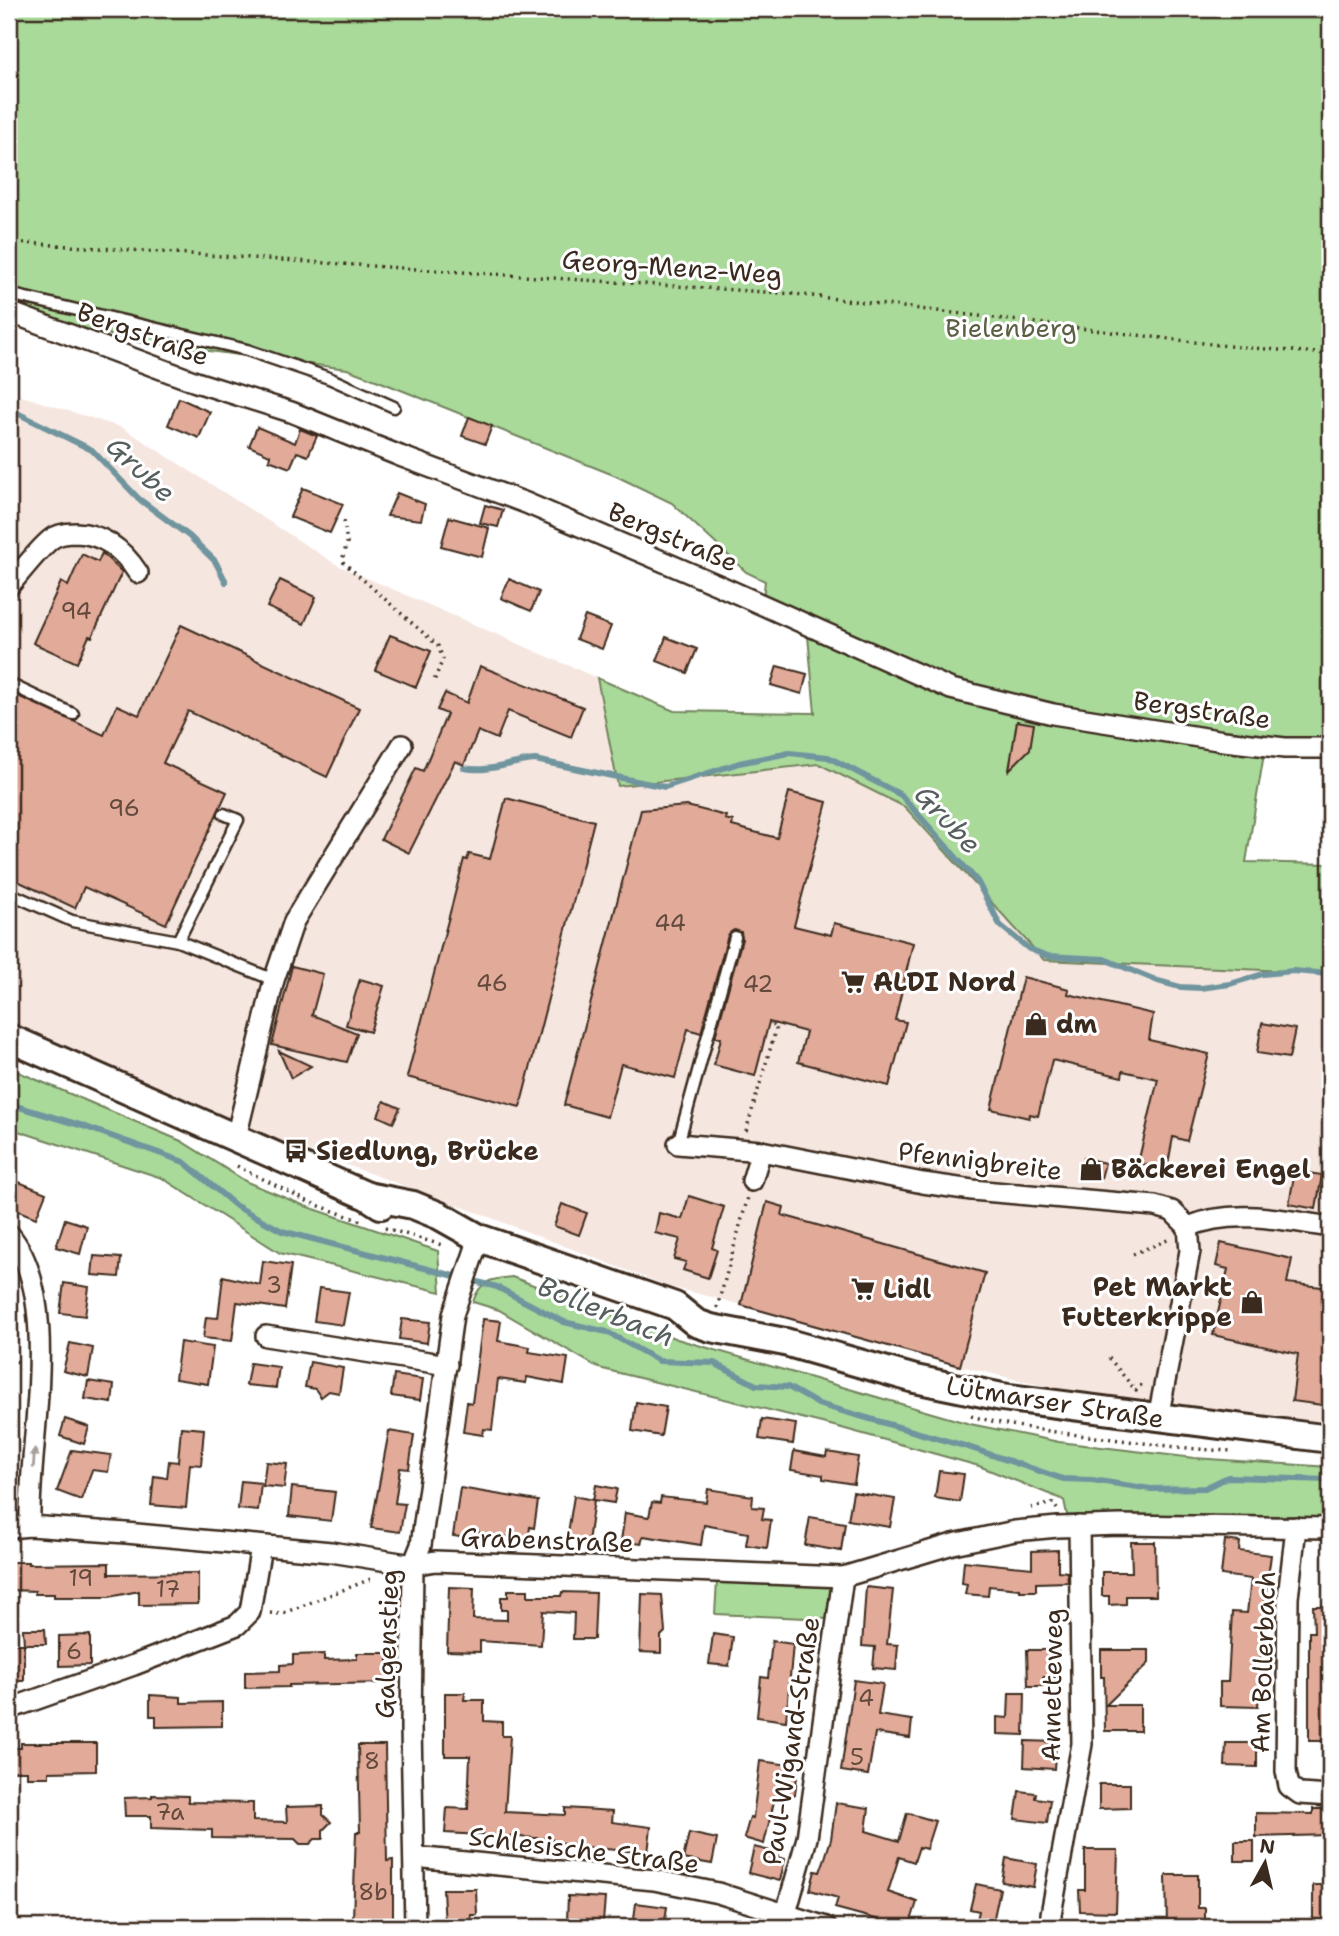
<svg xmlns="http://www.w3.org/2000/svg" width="1339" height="1936" font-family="'Shantell Sans',sans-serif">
<rect width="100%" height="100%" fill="#fff"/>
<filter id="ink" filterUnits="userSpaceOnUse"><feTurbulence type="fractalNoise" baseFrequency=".0143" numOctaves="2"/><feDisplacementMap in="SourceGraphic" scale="14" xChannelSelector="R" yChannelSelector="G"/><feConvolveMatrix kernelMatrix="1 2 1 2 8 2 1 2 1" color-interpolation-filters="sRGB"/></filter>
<g filter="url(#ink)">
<path fill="#f6e6e0" d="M9,392l114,36 214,137 260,113 21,108 201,-22 86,43 139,153 286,14v452l-119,-17 -110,-9 -141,-34 -240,-67 -50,-12 -186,-72 -236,-86 -239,-106z"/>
<g fill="#a9da9a" stroke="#72825c" stroke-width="2">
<path d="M9,9h1321v739l-183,-27 -185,-33 -199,-89 2,-18 -19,-9 -74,-69 -56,-27 -235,-94 -34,-13 -192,-25 -1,2 -145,-37z"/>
<path d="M808,636l138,60 318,58 -18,108 84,2v109l-286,-13 -139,-153 -86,-43 -201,22 -21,-108 77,33 141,2z"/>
<path d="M9,1068l172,73 66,41 58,24 133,45 3,41 -161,-39 -118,-75 -153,-50z"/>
<path d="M512,1277l165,62 293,85 89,18 135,16 136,9v55l-38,-6 -225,-1 -3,-15 -85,-34 -141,-39 -239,-59 -100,-58 -26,-8c7,-22 18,-23 39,-25z"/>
<path d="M717,1581l115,3 -3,35 -114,-5z"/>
</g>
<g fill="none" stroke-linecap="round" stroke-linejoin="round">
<g stroke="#70959e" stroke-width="6">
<path d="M9,409l83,41 47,49 50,37 26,25 11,21"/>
<path d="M464,768c25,5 46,-6 71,-8l130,27 74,-24 50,-10 39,4 73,38 76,86 23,44 29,24 19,7 56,3 54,22 22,6 21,1 29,-4 33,-10 30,-3 37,3"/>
<path d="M9,1104l74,22 101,36 52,44 46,25 215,56 67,35 43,10 52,29 55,2 42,22 32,2 30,17 150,43 95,32 29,1 59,9 54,-1 23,-11 102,3"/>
</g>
</g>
<g fill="#e1aa99" stroke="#3b2a1e" stroke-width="2">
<path d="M179,398l31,14 -11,26 -31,-13z"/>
<path d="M469,417l23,9 -7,18 -23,-8z"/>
<path d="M257,427l38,16 5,-14 17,7 -9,20 -11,-4 -7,16 -21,-8 1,-5 -21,-9z"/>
<path d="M303,488l40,16 -13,29 -40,-16z"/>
<path d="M397,493l28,11 -4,16 -34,-4z"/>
<path d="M485,505l18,5 -5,17 -18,-4z"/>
<path d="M449,517l40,11 -7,29 -41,-11z"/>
<path d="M102,553l20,19 -30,65 -3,-1 -12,27 -44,-20 28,-61 7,4 14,-32 16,8z"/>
<path d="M509,579l30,13 -8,19 -30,-13z"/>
<path d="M280,580l36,17 -12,27 -37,-17z"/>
<path d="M585,616l26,10 -9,23 -26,-10z"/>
<path d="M181,625l178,83 -32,69 -139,-66 -25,52 64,29 -61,132 -82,-37 -9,21 -66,-31v-185l95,43 13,-30 22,10z"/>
<path d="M390,635l41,16 -15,36 -41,-17z"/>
<path d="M666,637l31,12 -10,24 -30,-12z"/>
<path d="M480,666l103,41 -12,30 -63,-26 -11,28 -19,-8 -14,34 -9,-4 -46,92 -28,-14 35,-71 7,3 24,-57 -10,-4 8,-17 22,10z"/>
<path d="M777,666l30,8 -5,20 -31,-9z"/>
<path d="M1017,721l17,3 -4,25 -21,21z"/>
<path d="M789,792l38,10 -33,124 37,9 3,-12 79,20 -18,77 11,2 -17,64 -91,-24 8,-30 -37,-10 -14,54 -41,-11 7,-27 -6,-1 27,-98 -1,-7 -7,-2 -6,5 -27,98 -13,-4 -13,49 -54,-14 -14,53 -43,-12 77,-295 46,-4 39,10 -1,3 8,2 -1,5 45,12z"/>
<path d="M506,798l88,23 -74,286 -113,-30 57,-218 3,1 2,-6 21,5z"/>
<path d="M292,966l31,8 -11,41 45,18 -10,29 -75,-17z"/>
<path d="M1023,977l46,12 -1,5 85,20 -4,26 60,14 -22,87 -14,-4 -6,33 -29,-7 20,-84 -35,-8 -1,6 -70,-17 -14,56 -8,-2 -1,4 -38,-9z"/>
<path d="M360,979l24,7 -14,46 -24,-7z"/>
<path d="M1262,1023l33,6 -6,29 -32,-5z"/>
<path d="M279,1051l32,15 -20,12z"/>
<path d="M384,1101l16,7 -7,15 -15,-7z"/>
<path d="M1084,1158l21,5 -4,15 -21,-5z"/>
<path d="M1295,1171l27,4 -6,34 -27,-5z"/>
<path d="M9,1178l37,15 -10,25 -27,-11z"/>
<path d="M689,1196l35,11 -12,41 5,2 -9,28 -25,-8 3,-8 -12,-3 6,-20 -25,-6 4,-20 23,6z"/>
<path d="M767,1202l17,5 -2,8 203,58 -25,93 -219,-61z"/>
<path d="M562,1204l25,9 -8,22 -25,-9z"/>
<path d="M65,1219l22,7 -7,28 -24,-7z"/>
<path d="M1221,1243l71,16 -5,24 43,5v118l-38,-5 6,-47 -85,-19 15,-66 -12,-3z"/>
<path d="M94,1256l27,2 -2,19 -27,-2z"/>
<path d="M263,1261l28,4 -6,44 -48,-7 -5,39 -29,-3 3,-21 12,1 5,-42 37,9z"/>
<path d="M64,1283l25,4 -4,29 -25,-3z"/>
<path d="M319,1288l30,4 -6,33 -29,-4z"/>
<path d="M402,1319l28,3 -3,21 -28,-4z"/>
<path d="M483,1319l18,2 -3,20 32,6 -1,5 39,6 -4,26 -37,-7 -1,6 -28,-4 -6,51 -8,-1 -1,6 -20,-3 4,-30 5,1z"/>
<path d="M180,1342l33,5 -5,37 -33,-5z"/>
<path d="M70,1343l23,5 -5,29 -25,-6z"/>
<path d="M310,1362l33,6 -4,25 -10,-2 -8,6 -6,-8 -10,-2z"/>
<path d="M250,1363l29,4 -3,21 -30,-3z"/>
<path d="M394,1375l29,4 -3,21 -29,-4z"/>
<path d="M88,1381l26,4 -2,18 -27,-4z"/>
<path d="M636,1402l30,5 -5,29 -29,-5z"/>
<path d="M65,1419l24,8 -5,17 -24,-8z"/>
<path d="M762,1419l34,5 -3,20 -34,-5z"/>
<path d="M181,1427l23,2 -3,36 -11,-1 -4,44 -35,-3 3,-29 13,2 2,-17 9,1z"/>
<path d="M389,1431l25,4 -5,34 -9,-1 -5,35 10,1 -5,28 -29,-4z"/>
<path d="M72,1450l39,5 -3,17 -16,-2 -11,30 -24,-9z"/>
<path d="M794,1451l32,6 1,-5 31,5 -4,27 -31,-5v-4l-32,-5z"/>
<path d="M266,1462l21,2 -3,24 -21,-2z"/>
<path d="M939,1471l25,3 -4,28 -25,-4z"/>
<path d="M241,1481l20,2 -3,28 -20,-2z"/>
<path d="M596,1485l21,4 -3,14 -20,-3 -6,42 -21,-3 7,-43 19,4z"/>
<path d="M292,1487l43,5 -4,29 -42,-5z"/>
<path d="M460,1488l78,13 -4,27 -4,-1 -2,13 -53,-8 -1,7 -21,-3z"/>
<path d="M708,1489l45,7 -1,11 12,1 -2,11 9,1 -4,28 -21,-3 2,-12 -44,-8 -3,20 -58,-9 -2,8 -20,-3 4,-28 24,4 3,-15 8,1 1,-6 45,5z"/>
<path d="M853,1492l42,7 -5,28 -42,-7z"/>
<path d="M810,1517l35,6 -4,28 -36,-6z"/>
<path d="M1225,1540l15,2 -1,9 32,4 -6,44 -7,108 -38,-1v-24h8l4,-70 15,1 4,-34 -30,-4z"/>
<path d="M1131,1542h24l1,54h-30v8l-17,1v-9h-7v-24h30z"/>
<path d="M1058,1550v21l9,1 1,10 -32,1v8h-16v-2l-31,-3 -1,10 -23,-2 2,-10 -5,-1 2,-22 68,7v-17z"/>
<path d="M9,1562h19v2l81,-1v11l89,-1v31l-59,1v-14l-30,6h-55v-3h-19v-3l-26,-1z"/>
<path d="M449,1587l25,1 -1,31 34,1v-10h-6v-13h7v-7h20v6h33l1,-4 34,1 -2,46h-21l1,-26 -31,-2 -2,34 -61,-4v11l-33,-1z"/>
<path d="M866,1587l27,3 -6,54 11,1 -2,25 -23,-2 2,-21 -13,-1z"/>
<path d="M642,1594l20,1 3,37 -4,4v17l-21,-1z"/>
<path d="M1313,1606h17v135h-21v-109h5z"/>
<path d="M23,1629h22l1,15h-22v37h-15v-37h15z"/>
<path d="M713,1634l20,3 -4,29 -20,-2z"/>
<path d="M90,1635v30l-31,1v-30z"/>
<path d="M772,1641l21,3 -7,77 -29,-4 4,-40 7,1z"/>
<path d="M1027,1650h31v27h-15v9h-15z"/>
<path d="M1101,1650h48v13l-43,42h34v26h-35l-1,-54h-3z"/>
<path d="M357,1653h31v30l-99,2v2l-44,1v-16l35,-1v-6l13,-1v-9l31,-1v6l33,-1z"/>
<path d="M854,1680l29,4 -5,31 34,5 -2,18 -35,-5 -7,42 -27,-4z"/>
<path d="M445,1693h20l-1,7h20v21l18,1v14h8l-5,76 60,3v-7l48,3 -1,11 39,5 -3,26 -85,-8v-2l-11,-1v-3l-107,-6 2,-25 21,1 2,-53h-25z"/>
<path d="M1009,1693h16l-1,42 -27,-1v-17l11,1z"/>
<path d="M150,1695l31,2v6l41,-1v24l-66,1v-11h-6z"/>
<path d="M1025,1741l31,1 -2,27 -30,-2z"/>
<path d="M21,1743h75v28l-47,1v5h-22v-6h-18v-23h12z"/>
<path d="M1226,1743h31v24l-32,-1z"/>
<path d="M358,1745h27l2,116 6,-1v59h-40l3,-87h4z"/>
<path d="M760,1761l38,5 -3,29 -19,-2 -12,51 -20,-6 6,-21 3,1z"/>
<path d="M1099,1784h31v24l-31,1z"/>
<path d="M1019,1791l17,2 -1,5 15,2 -3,23 -32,-4z"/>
<path d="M152,1795l36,1v6l65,1v18l34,1 -1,-15 37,-1v9l8,7 -8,8v9h-8l-5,5h-10l-5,-5 -83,-1v-8l-61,-2v-12h-26l-1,-18 28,-1z"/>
<path d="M836,1803l33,5 -3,23 33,10 8,-28 28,8 -9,28 -7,-2 -5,15 -15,-5 -11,35 29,10 -8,25h-28l2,-6 -48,-13 3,-10 -28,-8 5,-19 5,1 5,-14 6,-19z"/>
<path d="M1313,1809h17v26l-74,2v-24l57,1z"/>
<path d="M689,1833l28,6 -5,25 -29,-5z"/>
<rect x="1235" y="1841" width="19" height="20"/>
<path d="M754,1847l24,6 -1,4 8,2 -5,22 -32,-8z"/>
<path d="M1085,1850h33l-2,62 -36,-1 -1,-21h6z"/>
<path d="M1006,1858l31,6 -4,23 -31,-5z"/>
<path d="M1166,1875h32v33h7v19h-38z"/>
<path d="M976,1884l24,5 -8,38 -16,-3 3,-13 -9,-2z"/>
<rect x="1313" y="1885" width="17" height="42"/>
<path d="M443,1889h33l1,26h-6v12h-26z"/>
<path d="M568,1896l37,2 -2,24 -36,-2z"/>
<path d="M636,1903l31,4 -3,20h-31z"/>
</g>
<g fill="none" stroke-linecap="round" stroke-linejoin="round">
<g stroke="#3b2a1e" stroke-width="15">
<g id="lane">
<path d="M9,294l238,56 82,28 65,29"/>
<path d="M9,684l64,30"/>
<path d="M224,814l14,6 -60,121 96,39"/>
<path d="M9,893l63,28 106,20"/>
<path d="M678,1144l57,-207"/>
</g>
</g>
<g stroke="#3b2a1e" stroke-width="24">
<g id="street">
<path d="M9,312l187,70 95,30 109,44 126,47 192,82 233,104 102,25 171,27 61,7h45"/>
<path d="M9,586c13,-15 26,-33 41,-46 7,-6 16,-7 26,-7 28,1 47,17 62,40"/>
<path d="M233,1138l6,-13 35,-145 20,-59 108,-176"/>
<path d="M678,1144l83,7"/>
<path d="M752,1181l9,-30 162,32 49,7 183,16 17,5 16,16"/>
<path d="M9,1234c55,65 18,212 21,292"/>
<path d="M266,1336l181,29"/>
<path d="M1158,1418l32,-167 -2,-24c44,-19 96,-7 142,0"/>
<path d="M1296,1527l-8,71 -2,173 3,15 11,8 30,2"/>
<path d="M9,1528l21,-2 96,7 205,19 82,13 22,-4 408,16 110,-33 62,-13 43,-4 62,-2 210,3"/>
<path d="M9,1709l125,-44 103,-40 13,-13 11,-66"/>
<path d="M414,1857l240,23 64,13 108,34"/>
<path d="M786,1913l21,-75 36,-261"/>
<path d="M415,1927l-4,-200 2,-162 8,-20 32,-230 26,-77"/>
<path d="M1051,1927v-13l31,-170 -3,-218"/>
</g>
</g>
<g stroke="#3b2a1e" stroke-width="32">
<g id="secondary">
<path d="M9,1038l358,158 14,9"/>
<path d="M367,1196l46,9 27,11 39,22 196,68 21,17 15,5 74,14 130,37 87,18 328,42"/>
</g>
</g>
<g stroke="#3b2a1e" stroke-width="3.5" stroke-dasharray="2 5" stroke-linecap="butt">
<path d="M9,242l786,52 433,52 102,8"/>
<path d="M344,521l3,22 -5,18 96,85 5,13 -9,22"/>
<path d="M746,1131l31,-105 -8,-2"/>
<path d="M237,1166l72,36 52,19"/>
<path d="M385,1228l57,17"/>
<path d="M1133,1254l37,-15"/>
<path d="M717,1308l31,-111"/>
<path d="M1109,1358l27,33 8,-10"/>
<path d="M9,1360l10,2"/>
<path d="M971,1416c49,13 100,18 150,24 37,5 75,10 113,11"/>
<path d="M1031,1508l22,-5 4,6"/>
<path d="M270,1613l11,1 90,-35"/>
</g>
<use href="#lane" stroke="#fff" stroke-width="10"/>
<use href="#street" stroke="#fff" stroke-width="19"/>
<use href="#secondary" stroke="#fff" stroke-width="26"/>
</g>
<defs><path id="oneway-solid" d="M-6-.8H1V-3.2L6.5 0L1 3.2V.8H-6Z" transform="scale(1.75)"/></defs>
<use fill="#a79f9a" href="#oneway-solid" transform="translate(34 1458) rotate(-86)"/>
</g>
<defs>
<g id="supermarket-bare" transform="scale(1.89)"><path d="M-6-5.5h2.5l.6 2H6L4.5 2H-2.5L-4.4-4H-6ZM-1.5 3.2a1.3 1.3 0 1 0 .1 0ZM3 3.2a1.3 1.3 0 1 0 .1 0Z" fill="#3b2a1e" stroke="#fff" stroke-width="2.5" paint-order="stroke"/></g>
<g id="shop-bare" transform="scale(1.89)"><path d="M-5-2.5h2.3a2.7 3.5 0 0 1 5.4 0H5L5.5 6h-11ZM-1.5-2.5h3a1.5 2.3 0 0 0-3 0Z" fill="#3b2a1e" stroke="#fff" stroke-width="2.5" paint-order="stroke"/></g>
<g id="bus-bare" transform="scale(1.89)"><path d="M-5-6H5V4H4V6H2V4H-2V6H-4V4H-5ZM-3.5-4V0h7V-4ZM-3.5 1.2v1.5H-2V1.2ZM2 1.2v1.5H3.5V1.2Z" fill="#3b2a1e" stroke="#fff" stroke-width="2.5" paint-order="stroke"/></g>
</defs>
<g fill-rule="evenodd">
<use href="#supermarket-bare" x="853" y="982"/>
<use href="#shop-bare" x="1036" y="1024"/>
<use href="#bus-bare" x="296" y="1151"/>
<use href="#shop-bare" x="1091" y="1169"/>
<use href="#supermarket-bare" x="863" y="1289"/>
<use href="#shop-bare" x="1252" y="1302"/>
</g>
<g text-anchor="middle" stroke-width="6" stroke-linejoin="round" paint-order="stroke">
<g font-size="23" fill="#644a3d">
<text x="76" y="619">94</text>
<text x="124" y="816">96</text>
<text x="670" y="931">44</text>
<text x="492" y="991">46</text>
<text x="758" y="992">42</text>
<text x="274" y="1293">3</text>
<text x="81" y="1586">19</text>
<text x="168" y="1597">17</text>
<text x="74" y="1659">6</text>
<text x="866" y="1706">4</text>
<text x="857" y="1765">5</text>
<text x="372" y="1769">8</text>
<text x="170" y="1820">7a</text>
<text x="373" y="1900">8b</text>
</g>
<g font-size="26" fill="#3b2a1e" stroke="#fff">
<text transform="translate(672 267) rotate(4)" y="9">Georg-Menz-Weg</text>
<text transform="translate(143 334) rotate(20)" y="9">Bergstraße</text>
<text transform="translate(673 537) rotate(23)" y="9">Bergstraße</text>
<text transform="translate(1202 710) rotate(8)" y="9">Bergstraße</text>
<text transform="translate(980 1161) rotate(7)" y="9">Pfennigbreite</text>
<text transform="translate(1055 1402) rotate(9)" y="9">Lütmarser Straße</text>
<text transform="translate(547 1540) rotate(2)" y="9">Grabenstraße</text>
<text transform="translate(387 1644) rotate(-88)" y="9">Galgenstieg</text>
<text transform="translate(1263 1662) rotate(-88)" y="9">Am Bollerbach</text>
<text transform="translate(1052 1685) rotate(-89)" y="9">Annetteweg</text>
<text transform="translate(791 1741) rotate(-81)" y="9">Paul-Wigand-Straße</text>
<text transform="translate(584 1850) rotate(7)" y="9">Schlesische Straße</text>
</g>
<g font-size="26" fill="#5c5f43" stroke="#fff">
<text x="1011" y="337">Bielenberg</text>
</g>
<g font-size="26" font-weight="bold" fill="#3b2a1e" stroke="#fff" text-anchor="start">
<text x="873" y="991">ALDI Nord</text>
<text x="1056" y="1033">dm</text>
<text x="316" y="1160">Siedlung, Brücke</text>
<text x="1111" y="1178">Bäckerei Engel</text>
<text x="1232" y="1296" text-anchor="end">Pet Markt<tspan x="1232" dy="30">Futterkrippe</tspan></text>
<text x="883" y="1298">Lidl</text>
</g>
<g font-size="28" font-style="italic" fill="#555f5e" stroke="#fff">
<text transform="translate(141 469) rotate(43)" y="10">Grube</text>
<text transform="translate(948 819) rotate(47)" y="10">Grube</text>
<text transform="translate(606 1311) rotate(22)" y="10">Bollerbach</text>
</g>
</g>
<rect width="1339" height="1936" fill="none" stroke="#fff" stroke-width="35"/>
<rect x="18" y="18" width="1304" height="1901" fill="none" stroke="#3b2a1e" stroke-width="2.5" filter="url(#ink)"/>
<g transform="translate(1265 1863) rotate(8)" stroke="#ffffff" stroke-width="5" paint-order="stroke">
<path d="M0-5L12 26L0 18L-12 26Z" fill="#3b2a1e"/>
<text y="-10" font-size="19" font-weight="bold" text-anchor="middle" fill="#3b2a1e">N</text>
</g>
</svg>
